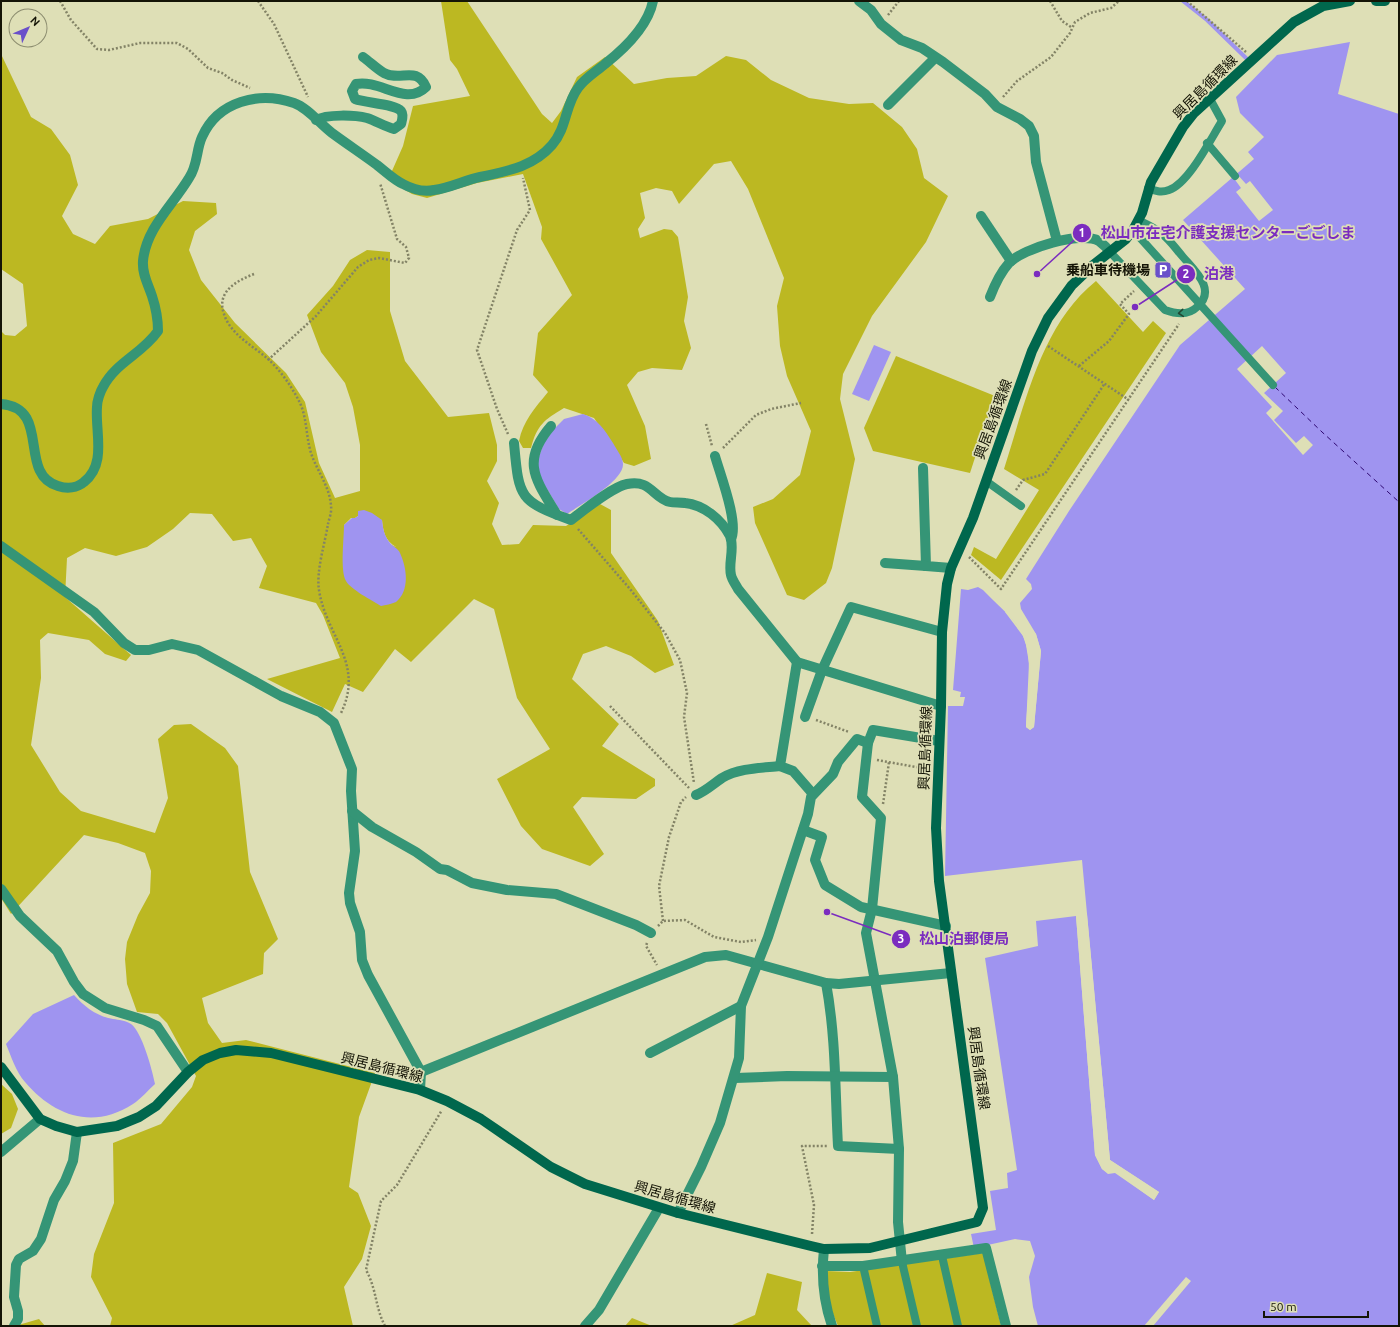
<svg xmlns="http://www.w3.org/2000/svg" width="1400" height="1327" font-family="Ubuntu,'Noto Sans JP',sans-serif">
<rect width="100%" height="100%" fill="#dedfb6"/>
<g fill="#bcb822" fill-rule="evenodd">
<path d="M441,1h26l75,113 10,9 9,-12 16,-34 28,-20 29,27 33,-6 29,-2 30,-20 20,4 25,20 38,18 40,6 24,-1 29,24 15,22 7,29 24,18 -22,46 -54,74 -29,58 -3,25 15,60 -23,109 -6,15 -22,17 -17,-5 -32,-72 -2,-16 20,-8 27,-24 11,-44 -24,-55 -7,-30 -3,-40 7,-28 -36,-89 -17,-28 -17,3 -35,40 -7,-13 -16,-3 -16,5 5,25 -7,11 2,9 24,-9 8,1 6,7 10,60 -4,24 7,27 -9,22 -30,-2 -14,4 -11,13 18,41 6,33 -17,7 -10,-3 -30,-45 -30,-10c-20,12 -27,17 -33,40h-8l-4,-7c4,-20 16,-33 29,-49l-15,-17 5,-42 34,-38 -31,-56 1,-12 -19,-53 -46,9 -50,15 -15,-4 -24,-14 15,-34 10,-40 57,-10 -13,-27 -7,-9z"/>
<path d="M1,54l30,63 20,12 19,26 8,30 -16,31 11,18 22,10 15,-18 38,-7 35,-18 33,2 1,11 -22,17 -6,19 12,30 34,43 51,50 19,29 14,61 16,35 25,-7v-46l-7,-38 -8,-24 -24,-31 -14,-37 26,-29 17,-26 17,-10 23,2v59l15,50 43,56 41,-4 8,32v16l-10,20 12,22 -7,21 10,21 17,-1 14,-19 33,1 34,-22 11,6v43l47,68 16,44 -19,8 -24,-17 -25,-10 -23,8 -11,25 47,45 -17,22 53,33v7l-19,13 -54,-2 -9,10 31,47 -14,12 -48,-17 -21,-23 -24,-47 53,-30 -33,-51 -23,-89 -20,-10 -63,63 -16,-13 -32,43 -18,-8 -13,28 -65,-33 73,-21 -17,-43 -7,-12 -57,-15 8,-22 -16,-28 -18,3 -21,-27 -22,-1 -17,16 -26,18 -31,9 -31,-8 -18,10 -2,39 66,58 -5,6 -21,-7 -16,-14 -41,-7 -8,7 1,38 -10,67 29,47 21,19 74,22 13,-35 -10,-59 16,-14 17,-1 34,24 13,18 12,106 28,67 -14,14 -1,21 -61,24 6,25 14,20 24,-3 129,33 -16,44 -10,70 9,6 13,33 -9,33 -18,28 9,39h-243l2,-8 -21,-41 3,-23 20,-51 -1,-60 48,-19 31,-37 4,-11 -29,-53 -9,-9 -21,-2 -10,-28 -2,-25 2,-17 11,-27 12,-22 1,-22 -6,-18 -27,-10 -34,-8 -73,79 -10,-16v-567l4,4 10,1 12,-10 -4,-42 -22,-15zM358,516l24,4c1,11 3,21 14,27l-52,-22 7,-7h4z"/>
<path d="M1096,281l47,51 10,-11 13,12 -165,247 -30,-25 3,-8 22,12 43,-69 -35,-21c21,-65 37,-144 92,-188z"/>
<path d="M896,356l99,40 -25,77 -97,-22 -9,-23z"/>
<path d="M1,1084l11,10 6,15 -7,19 -10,6z"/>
<path d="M983,1253l18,73h-163l-9,-22 -3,-33 24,1z"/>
<path d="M767,1273l35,9 -5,28 15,16h-82l25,-11z"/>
<path d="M632,1318l20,8h-27z"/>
<path d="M39,1319l6,7h-30z"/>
</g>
<g fill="#9f94f0">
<path d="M1350,42l-12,52 61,20v1212h-361l-5,-19 -4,-30 6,-21 -5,-15 -15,-2 -41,9 -3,-14 25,-4 -6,-39 18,-3 -1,-15 10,-3 -32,-212 53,-12 -2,-25 40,-5 19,239 7,14 6,4 7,-1 39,28 5,-8 -49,-32 -28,-300 -137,16 3,-170h15l2,-9h-5l1,-5 -8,-2 8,-101 7,1 10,-3 5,3c13,14 32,28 40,46 11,23 4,65 3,91l4,3 4,-3 7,-76 -5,-17 -15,-25 -1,-6 12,-14 -1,-5 -5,-5 43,-68 111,-166 65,-56 -62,-69 71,-61 -6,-7 16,-15 -24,-24 -4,-16 41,-42z"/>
<path d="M874,345l17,7 -22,49 -17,-7z"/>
<path d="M583,414c15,5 21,15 30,29 3,6 10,14 10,21 1,17 -43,41 -56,50l-8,-5 -21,-35v-15l6,-16 10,-14 10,-10z"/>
<path d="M364,510l8,3 10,7c1,8 2,16 8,23 3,4 8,5 10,10 7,15 10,38 -4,49 -4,2 -11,3 -15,4 -8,-5 -31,-17 -35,-25 -6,-10 -2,-43 -2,-56l8,-7h3l3,-2v-5z"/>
<path d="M74,995c11,12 22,21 39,24 6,1 12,1 18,5 11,8 21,45 24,60 -7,6 -14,15 -22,20 -40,26 -79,12 -108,-22 -9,-10 -14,-26 -19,-38l27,-30z"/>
</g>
<g fill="#dedfb6">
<path d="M1237,174l9,10 4,-3 23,29 -14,11 -23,-29 5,-4 -8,-11z"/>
<path d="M1262,346l24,27 -22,20 19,18 -9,9 22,23 8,-7 9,9 -10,10 -37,-42 6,-6 -35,-38z"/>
<path d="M1006,611l19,24 3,10 3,18 -3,63 2,2 2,-2 7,-75 -5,-16 -7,-12 9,11 5,17 -7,76 -4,3 -4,-3 3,-64 -3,-18 -3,-9 -18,-24z"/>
<path d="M1087,915l23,245 49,32 -5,8 -39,-27 -7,1 -6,-5 -7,-14 -19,-239h2l19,238 7,13 5,4h7l38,26 3,-4 -49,-33 -23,-244z"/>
<path d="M1186,1277l5,4 -38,45h-9z"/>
</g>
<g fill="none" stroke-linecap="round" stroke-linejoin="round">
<path stroke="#9f94f0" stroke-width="4" d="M1183,1l24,19 39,38"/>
<path stroke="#2e0771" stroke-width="1" stroke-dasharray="5 4" stroke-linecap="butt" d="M1275,387l47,45 77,70"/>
<g stroke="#838366" stroke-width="2.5" stroke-dasharray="2 2" stroke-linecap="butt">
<path d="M60,1l11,19 26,29 12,1 31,-7h37l11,6 20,19 14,5 10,7 18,8"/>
<path d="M258,1l16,23 34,73"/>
<path d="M1050,1l12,20 9,6"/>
<path d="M1187,1l59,51"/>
<path d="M888,15l11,-14"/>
<path d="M1003,97l14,-16 34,-24 19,-24 5,-11 15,-9 21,-5 8,-7"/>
<path d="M1105,270l10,4"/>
<path d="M254,274c-18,7 -38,18 -30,40 6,20 29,32 44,45 13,12 24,28 32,44 7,15 6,34 11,50 6,18 19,34 20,53 1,6 -2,13 -3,18 -3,19 -12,47 -9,66 7,46 46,73 22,123"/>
<path d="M1048,346l81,54"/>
<path d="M268,360l48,-44 42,-49 11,-7 10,-2 26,5 4,-5 -3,-11 -9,-8 -17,-56"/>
<path d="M1079,366l30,-25 20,-27 -9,-10 14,-13"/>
<path d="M706,424l6,22"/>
<path d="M508,434l-11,-25 -20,-59 40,-120 13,-20 -7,-32"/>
<path d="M723,448l33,-33 15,-6 30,-6"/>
<path d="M1016,490l7,-10 22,-6 60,-91"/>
<path d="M578,529l52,60 35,44 15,27 7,33 -3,24 10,66"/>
<path d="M969,557l32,32 178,-265"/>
<path d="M610,706l79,82"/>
<path d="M816,720l33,12"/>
<path d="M877,760l50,9"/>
<path d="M883,804l6,-42"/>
<path d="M663,921l-4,-35 10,-49 12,-35 5,-5"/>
<path d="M658,926l5,-5 22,-1 29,17 27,5 15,-2"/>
<path d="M647,943l-1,3 11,19"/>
<path d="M812,1234l2,-29 -12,-59h25"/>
<path d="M385,1326c-10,-19 -8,-36 -19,-56l15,-69 16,-16 45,-75"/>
</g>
<g stroke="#359576" stroke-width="8">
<path d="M1207,143l28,33"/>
<path d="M1148,188c7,3 13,5 21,2 20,-7 41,-50 53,-69l-12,-22"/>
<path d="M1133,230l140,155"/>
<path d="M1110,252l55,58c11,4 23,6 32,-3 20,-17 -2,-36 -14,-50 -7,-8 -13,-17 -21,-23 -6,-6 -16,-10 -24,-14"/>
<path d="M986,481l35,25"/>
<path d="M942,1256l16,70"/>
<path d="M902,1262l15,64"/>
<path d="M863,1266l14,60"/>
</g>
<g stroke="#359576" stroke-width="10">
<path d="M859,1l12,9 10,14 20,16 21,8 21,14 42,32 12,13 23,12 9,7 5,10 2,26 21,79"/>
<path d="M888,105l47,-47"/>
<path d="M316,120c11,-6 39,-5 51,-2 9,3 17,8 27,11l7,-5c1,-4 3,-9 0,-13 -6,-7 -35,-8 -46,-12l-3,-8 4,-7c24,-5 50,23 70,3 -10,-22 -25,-5 -42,-14 -7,-4 -14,-11 -21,-16"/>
<path d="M981,216l30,45"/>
<path d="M990,297c5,-13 10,-24 19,-34 15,-15 71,-32 90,-22 4,3 8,7 11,11"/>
<path d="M1,404c51,4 16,70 57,82 9,3 19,2 26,-4 23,-18 11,-50 13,-75 0,-6 3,-15 6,-20 13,-25 39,-33 55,-56 0,-12 -2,-23 -6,-35 -4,-12 -10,-22 -9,-35 3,-33 30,-56 46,-83 9,-13 7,-28 13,-41 16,-36 57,-46 92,-34 14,5 26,21 38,30 15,11 30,21 45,32 9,7 17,15 26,19 9,5 21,8 31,6 16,-2 31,-10 46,-13 27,-6 53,-10 72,-32 15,-17 13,-40 26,-57 7,-10 19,-17 27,-24 19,-15 43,-38 48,-63"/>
<path d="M551,426c-31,36 -15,54 6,89"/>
<path d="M514,443c5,54 4,58 57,77 13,-10 41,-33 56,-36 24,-5 26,14 43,18 4,1 10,0 15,1 19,2 36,16 45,33 5,12 -2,27 1,39 1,5 5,10 7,14l59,73"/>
<path d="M715,456c5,18 24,67 16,83"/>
<path d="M923,468l3,98 25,2"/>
<path d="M1,546l93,66 30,31 11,7h14l23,-6 26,6 83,46 39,16 14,11 18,46 -1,22 4,60 -6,42 1,10 10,29 2,28 6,15 53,97 -1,18"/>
<path d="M885,563l41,3"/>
<path d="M805,717l17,-47 29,-63 91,25"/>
<path d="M868,743l-6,54 19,21 -9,91 -6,24 27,144 6,72 -1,73 4,40"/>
<path d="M813,794l-20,-23 -13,-5 17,-104 144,44"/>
<path d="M696,795c10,-4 17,-11 26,-17 17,-10 40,-10 58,-12"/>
<path d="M352,811l20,16 44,25 24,17 7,1 25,13 35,7 49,4 80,31 15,8"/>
<path d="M803,830l19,7 -7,23 10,25 36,22 85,19"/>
<path d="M1,889l19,27 37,35 17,31 9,12 22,14 39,12 13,6 31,46"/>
<path d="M826,983c10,54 9,108 12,163l61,3"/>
<path d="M650,1053l91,-47"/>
<path d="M421,1072l284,-115 21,-2 100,28 13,1 112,-11"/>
<path d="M735,1078l52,-2 106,1"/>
<path d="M1,1152l39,-33"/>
<path d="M678,1213l23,-46 19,-44 19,-65 2,-52 27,-69 40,-123 3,-17 22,-23 5,-12 19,-23 11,4 5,-13 66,11"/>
<path d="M824,1249c-3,28 -1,51 8,77"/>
<path d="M822,1266h41l123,-18 20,78"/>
<path d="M14,1326l4,-7v-8l-4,-14 2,-32 3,-6 14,-8 8,-12 13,-39 11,-19 8,-20 4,-29"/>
<path d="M585,1326l14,-16 60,-102"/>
</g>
<g stroke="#00674d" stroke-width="10">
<path d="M1376,1h9"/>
<path d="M1,1067l39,52 16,7 21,6 40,-6 22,-9 17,-11 32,-34 15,-12 17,-7 16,-3 35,3 149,37 27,11 34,18 70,48 34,17 93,29 133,33 13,3 46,-1 107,-26 6,-14 -44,-327 -3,-53 5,-122 1,-74 5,-48 4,-16 22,-50 59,-167 16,-33 24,-33 20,-19 34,-27 7,-9 9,-17 9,-31 32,-55 11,-14 100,-91 29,-16 27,-5"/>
</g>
</g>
<defs><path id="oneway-chevron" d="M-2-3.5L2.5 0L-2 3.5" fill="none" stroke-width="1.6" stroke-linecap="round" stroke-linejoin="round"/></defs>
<use stroke="#214833" href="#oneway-chevron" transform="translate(1181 313) rotate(175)"/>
<defs>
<g id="parking-square" transform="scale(0.9)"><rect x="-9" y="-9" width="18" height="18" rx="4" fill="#6a50ca" stroke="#dedfb6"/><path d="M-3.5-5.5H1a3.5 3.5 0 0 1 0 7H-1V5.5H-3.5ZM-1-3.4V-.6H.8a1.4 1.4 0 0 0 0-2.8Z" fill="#fff"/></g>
</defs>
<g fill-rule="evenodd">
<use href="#parking-square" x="1163" y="270"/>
</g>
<g text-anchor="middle" stroke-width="3.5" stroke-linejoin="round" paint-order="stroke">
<g font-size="14" fill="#141406" stroke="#dedfb6">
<text transform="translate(1205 87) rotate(-45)" y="5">興居島循環線</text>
<text transform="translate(993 419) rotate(-70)" y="5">興居島循環線</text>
<text transform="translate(925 748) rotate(-88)" y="5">興居島循環線</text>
<text transform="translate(382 1067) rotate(14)" y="5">興居島循環線</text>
<text transform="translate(979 1068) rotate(82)" y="5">興居島循環線</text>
<text transform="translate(675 1197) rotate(16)" y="5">興居島循環線</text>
</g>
<g font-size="14" font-weight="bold" fill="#141406" stroke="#dedfb6" text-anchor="end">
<text x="1150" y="275">乗船車待機場</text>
</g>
</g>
<path fill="none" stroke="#7b2cbf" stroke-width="1.5" d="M1037 274L1082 233M1135 307L1186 274M827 912L901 939"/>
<g fill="#7b2cbf" stroke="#dedfb6" stroke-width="1.5">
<circle cx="1037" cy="274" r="4"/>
<circle cx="1135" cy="307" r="4"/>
<circle cx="827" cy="912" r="4"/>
<circle cx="1082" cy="233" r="10"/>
<circle cx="1186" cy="274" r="10"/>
<circle cx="901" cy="939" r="10"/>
</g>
<g font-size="12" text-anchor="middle" font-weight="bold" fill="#fff">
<text x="1082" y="237">1</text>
<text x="1186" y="278">2</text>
<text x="901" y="943">3</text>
</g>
<g font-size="15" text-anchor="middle" font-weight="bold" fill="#7b2cbf" stroke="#dedfb6" stroke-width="3.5" stroke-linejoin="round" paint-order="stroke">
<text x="1228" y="238">松山市在宅介護支援センターごごしま</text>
<text x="1219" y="279">泊港</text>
<text x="964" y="944">松山泊郵便局</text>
</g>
<rect width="1400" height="1327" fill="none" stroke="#141406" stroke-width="4"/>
<g transform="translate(28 28) rotate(46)"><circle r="19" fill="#dedfb6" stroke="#8d8e70"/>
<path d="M0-3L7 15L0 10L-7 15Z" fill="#6a50ca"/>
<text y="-6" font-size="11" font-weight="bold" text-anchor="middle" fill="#141406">N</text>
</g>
<path d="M1264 1311v6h104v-6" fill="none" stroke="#141406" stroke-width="2"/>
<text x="1270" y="1311" font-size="12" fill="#141406" stroke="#dedfb6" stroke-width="3" paint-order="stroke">50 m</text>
</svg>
